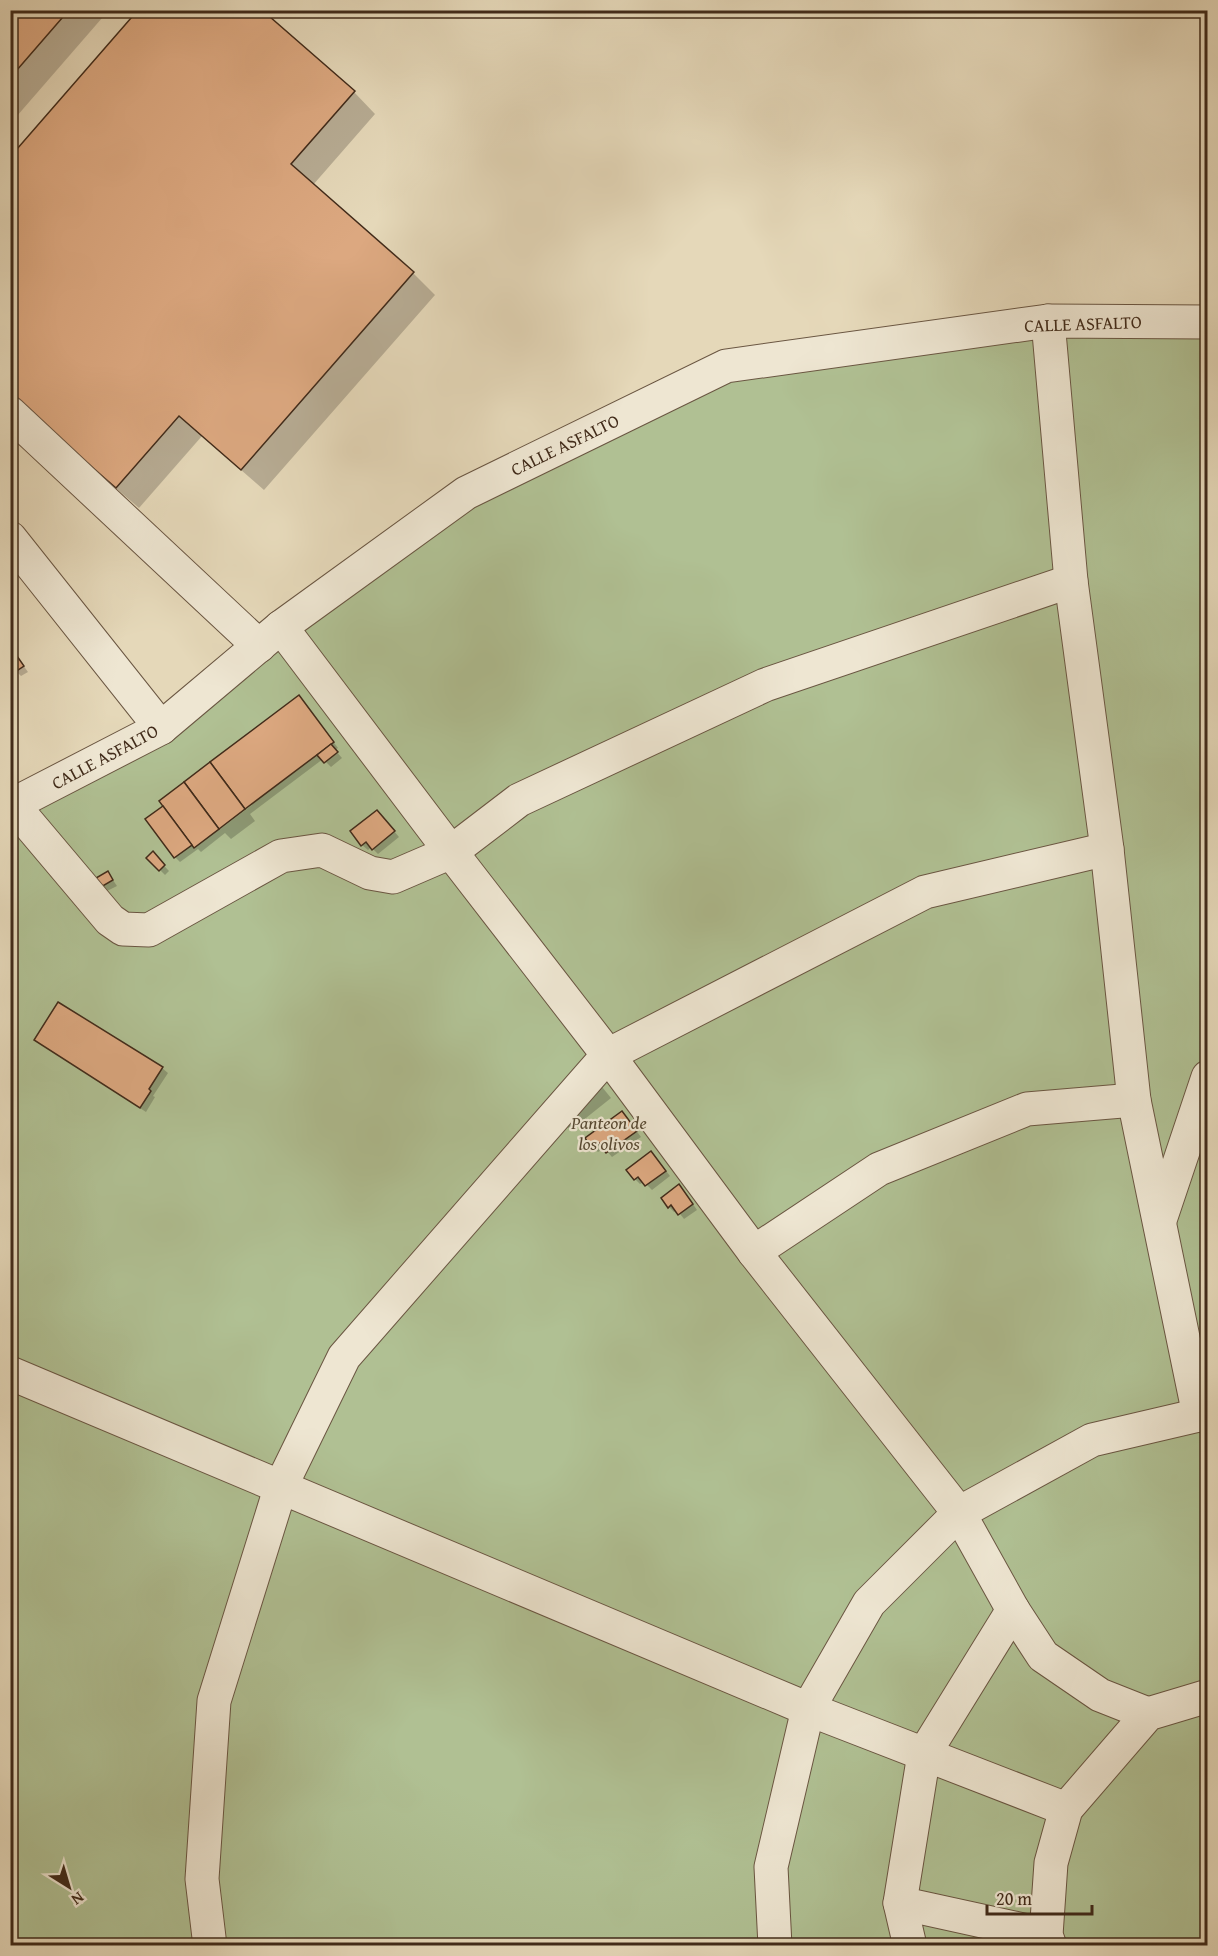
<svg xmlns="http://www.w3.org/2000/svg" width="1218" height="1956" font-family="'Gentium Book Plus',serif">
<rect width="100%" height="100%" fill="#e5d8b9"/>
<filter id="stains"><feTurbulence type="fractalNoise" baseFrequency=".00333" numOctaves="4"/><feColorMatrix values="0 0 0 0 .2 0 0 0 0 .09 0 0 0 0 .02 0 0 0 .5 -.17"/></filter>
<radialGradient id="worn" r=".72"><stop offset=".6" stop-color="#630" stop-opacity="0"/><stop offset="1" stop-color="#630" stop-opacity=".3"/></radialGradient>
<path fill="#b0c093" stroke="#787656" stroke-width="1.5" d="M1207,322v1623l-1196,1v-1140l150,-78 305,-235 260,-127z"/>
<g fill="#0003" fill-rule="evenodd">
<path d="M10,10h99l-99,114z"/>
<path d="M354,92l21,22 -62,71 100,88 22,22 -171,195 -62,-54 -63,72 -129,-111v-238z"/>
<path d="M10,647l18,25 -7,4 -5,-5z"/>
<path d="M304,703l34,45 -3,2 7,8 -11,9 -8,-8 -73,55 5,7 -24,18 -6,-6 -24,19 -3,-3 -18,13 -5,-5zM250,803l2,2 -33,25v-4z"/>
<path d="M382,817l17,20 -21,17 -7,-7 -3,3 -6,-5z"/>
<path d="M153,854l16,17 -4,4 -17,-17z"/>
<path d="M108,873l9,13 -10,5 -5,-5z"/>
<path d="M59,1004l103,64 6,5 -15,23 2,1 -9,15 -110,-72z"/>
<path d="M598,1082l13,16 -40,32 -6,-5z"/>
<path d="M627,1118l14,19 -29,20 -8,-9 -6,4 -5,-5z"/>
<path d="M656,1158l14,18 -18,14 -8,-8 -4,2 -5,-5z"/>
<path d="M684,1191l13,19 -13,9 -7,-9 -3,2 -5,-5z"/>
</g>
<g fill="#dca880" stroke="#412b1a" stroke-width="1.5">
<path d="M10,10h59l-59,68z"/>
<path d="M138,10h124l93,81 -64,73 123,108 -173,198 -62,-54 -63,72 -106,-92v-239z"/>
<path d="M10,646l14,20 -9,6 -5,-7z"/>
<path d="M299,695l35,47 -89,67 -35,-47z"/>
<path d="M331,744l7,8 -14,11 -7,-8z"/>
<path d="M210,762l35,47 -26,20 -35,-47z"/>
<path d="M184,782l35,47 -25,19 -35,-47z"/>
<path d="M163,806l29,39 -18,13 -29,-39z"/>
<path d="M377,810l18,21 -23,19 -6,-8 -5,4 -11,-15z"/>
<path d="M153,851l12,14 -6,6 -13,-13z"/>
<path d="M108,871l5,9 -12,7 -5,-9z"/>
<path d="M58,1002l105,65 -14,22 2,2 -11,17 -106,-68z"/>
<path d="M622,1111l15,20 -31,22 -7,-10 -7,5 -7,-10z"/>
<path d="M651,1151l15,20 -21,15 -7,-9 -4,3 -8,-10z"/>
<path d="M679,1184l14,20 -15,11 -7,-10 -3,3 -7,-10z"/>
</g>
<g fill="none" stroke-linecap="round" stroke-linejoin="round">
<g stroke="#6a5642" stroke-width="35">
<g id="minor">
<path d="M1048,321l23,260 36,268 27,251 65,315"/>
<path d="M10,413l249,233"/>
<path d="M10,538l151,190"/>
<path d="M281,627l170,225 157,203 146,197 205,261 54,97 30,46 57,39 48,19"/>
<path d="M13,805l97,115 13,9 26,1 132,-74 41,-6 48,23 23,4 58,-25 68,-52 246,-115 306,-104"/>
<path d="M10,806l151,-78 120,-101 185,-134 260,-127 322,-45 160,1"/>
<path d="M1160,1220l48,-143"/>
<path d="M754,1252l125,-83 148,-60 107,-9"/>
<path d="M10,1373l798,336 258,100"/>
<path d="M900,1903l146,32"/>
<path d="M210,1946l-8,-67 12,-178 67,-215 63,-129 264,-302 317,-163 182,-43"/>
<path d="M775,1946l-4,-79 37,-158 61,-106 90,-90 133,-73 107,-25h9"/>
<path d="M910,1946l-10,-43 24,-149 89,-144"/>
<path d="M1050,1946l-4,-11 5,-72 15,-54 82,-95 60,-18"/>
</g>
</g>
<use href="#minor" stroke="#eee6d2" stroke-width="33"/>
</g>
<g text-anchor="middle" stroke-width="4.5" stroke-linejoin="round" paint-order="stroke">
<g font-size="18" fill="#412b1a" stroke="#eee6d2">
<text transform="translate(1083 324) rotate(-2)" y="6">CALLE ASFALTO</text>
<text transform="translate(565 445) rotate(-26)" y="6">CALLE ASFALTO</text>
<text transform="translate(105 757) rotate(-28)" y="6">CALLE ASFALTO</text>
</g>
<g font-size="18" font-style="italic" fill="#574932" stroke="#eee6d2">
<text x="609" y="1129">Panteon de<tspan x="609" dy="21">los olivos</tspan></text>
</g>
</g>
<rect width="1218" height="1956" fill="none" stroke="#e5d8b9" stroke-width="36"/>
<rect x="12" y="12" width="1194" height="1932" fill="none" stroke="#412b1a" stroke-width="3"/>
<rect x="18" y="18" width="1182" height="1920" fill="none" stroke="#412b1a" stroke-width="1.5"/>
<g transform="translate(69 1887) rotate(143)" stroke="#eee6d2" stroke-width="4.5" paint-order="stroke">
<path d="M0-4.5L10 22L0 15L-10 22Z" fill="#412b1a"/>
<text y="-9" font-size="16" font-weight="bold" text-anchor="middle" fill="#412b1a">N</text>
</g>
<path d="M987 1905v9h105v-9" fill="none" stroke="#412b1a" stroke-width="3"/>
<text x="996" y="1905" font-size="18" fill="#412b1a" stroke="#eee6d2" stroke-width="4.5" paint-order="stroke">20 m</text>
<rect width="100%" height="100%" filter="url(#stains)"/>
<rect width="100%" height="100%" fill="url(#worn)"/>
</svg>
